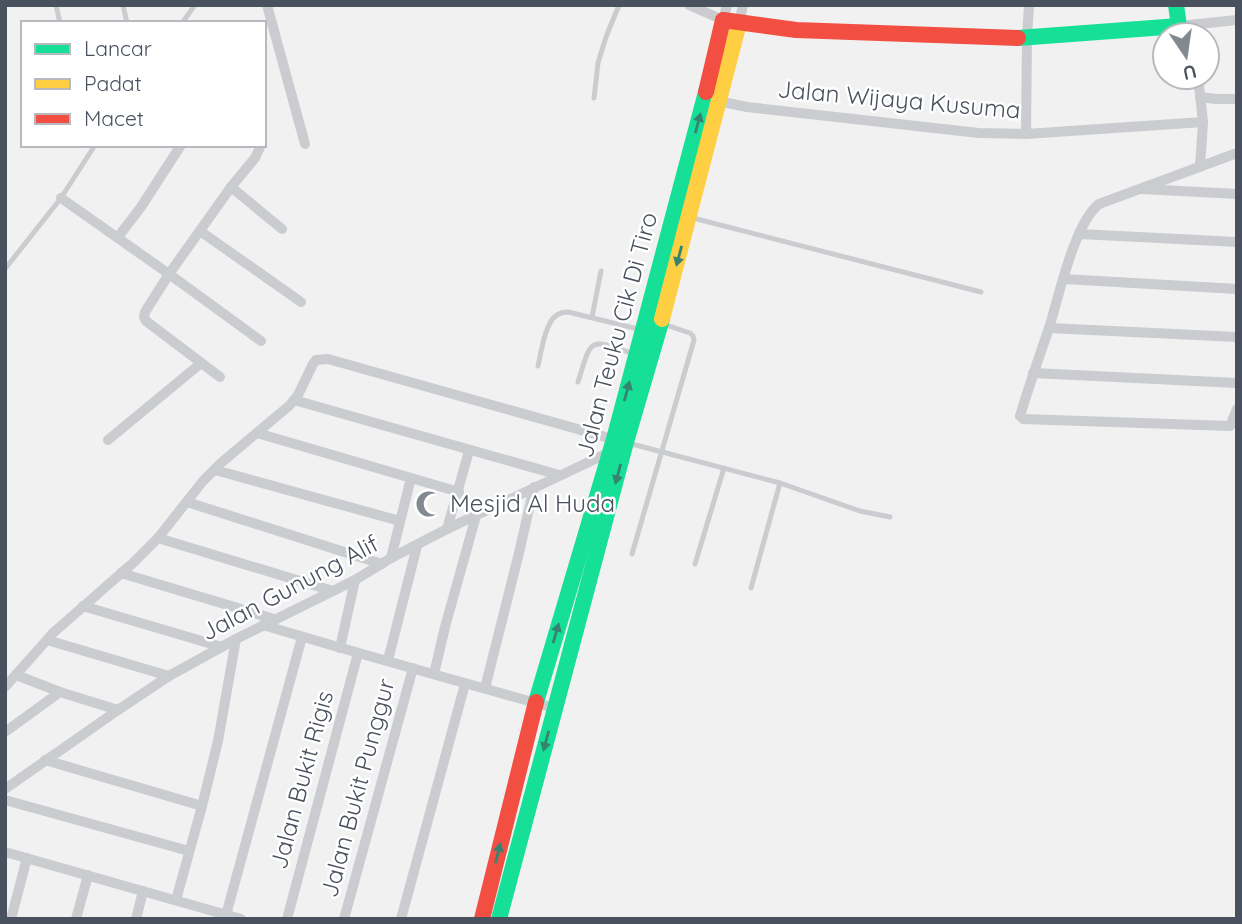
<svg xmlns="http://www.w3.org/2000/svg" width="1242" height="924" font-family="Quicksand,sans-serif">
<rect width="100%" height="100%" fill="#f1f1f1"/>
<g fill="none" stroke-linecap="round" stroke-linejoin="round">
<g stroke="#cacccf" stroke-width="5">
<path d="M56,5l4,18"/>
<path d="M123,5l4,18"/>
<path d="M182,23l13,-18"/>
<path d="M594,98l4,-35 8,-26 13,-32"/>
<path d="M689,217l292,75"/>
<path d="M5,269l56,-71 34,-53"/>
<path d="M592,317l9,-46"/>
<path d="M538,366c3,-13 7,-44 19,-51 3,-2 7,-3 11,-3l74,18"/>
<path d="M578,382c14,-45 10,-44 56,-28"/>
<path d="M628,443l152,40 80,28 30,6"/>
<path d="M632,554l62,-214 -1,-4 -3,-3 -27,-9"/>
<path d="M695,564l29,-96"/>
<path d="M751,588l29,-105"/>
</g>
<g stroke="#cacccf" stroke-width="10">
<path d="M267,5l38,139"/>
<path d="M689,5l34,15 4,-15"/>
<path d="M739,23l4,-18"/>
<path d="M1179,26l58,-6"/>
<path d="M1198,77l5,45 -3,45"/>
<path d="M1200,97l16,2h21"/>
<path d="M718,101l29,6 232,26 47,1 177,-12"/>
<path d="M1026,134l1,-96 2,-33"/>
<path d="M1237,153l-138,51c-25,20 -40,92 -50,124 -10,29 -20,58 -29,88l3,3 207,7 7,-17"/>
<path d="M231,187l51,42"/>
<path d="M1142,189l95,5"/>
<path d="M61,198l108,76 62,-87 24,-29 6,-13"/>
<path d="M200,231l101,71"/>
<path d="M1079,234l158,8"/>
<path d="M118,237l23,-30 40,-62"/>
<path d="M1064,279l173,10"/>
<path d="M1049,328l188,9"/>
<path d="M1033,373l204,10"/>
<path d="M220,377l-74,-56 -2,-4 1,-5 24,-38 92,67"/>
<path d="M294,400l265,75"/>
<path d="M257,433l202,59"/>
<path d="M108,440l92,-76"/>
<path d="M215,470l185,51"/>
<path d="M187,502l195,62"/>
<path d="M447,529l22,-78"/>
<path d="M158,538l175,53"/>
<path d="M391,558l20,-80"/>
<path d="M121,573l153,46"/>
<path d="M83,606l139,41"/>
<path d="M263,625c97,29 194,56 291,83"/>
<path d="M47,640l122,36"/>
<path d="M340,648l15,-68"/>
<path d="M388,660l29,-114"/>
<path d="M434,674l11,-47 31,-111"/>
<path d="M16,675l44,17 58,18"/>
<path d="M5,687l48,-54 81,-71 24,-24 45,-57 18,-18 69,-58 8,-10 15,-31 3,-4 12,-1 292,82"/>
<path d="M485,688l34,-135 15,-66"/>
<path d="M5,732l55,-40"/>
<path d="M45,760l157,46"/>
<path d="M5,789l113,-79 51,-34 67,-37 119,-59 36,-22 56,-29 163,-77"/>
<path d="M5,800l184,51"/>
<path d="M5,852l236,67"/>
<path d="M176,900l26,-94 16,-65 18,-102"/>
<path d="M226,915l76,-278"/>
<path d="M11,919l16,-61"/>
<path d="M76,919l12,-44"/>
<path d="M136,919l7,-28"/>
<path d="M287,919l71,-266"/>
<path d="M344,919l69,-251"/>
<path d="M401,919l64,-235"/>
</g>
<g stroke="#16e098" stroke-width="16">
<path d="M1018,38l161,-12 -3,-21"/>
<path d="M536,702l78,-263 92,-347"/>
<path d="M499,919l127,-477 36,-123"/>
</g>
<path stroke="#ffcf43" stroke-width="16" d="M662,319l77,-296"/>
<g stroke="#f24e42" stroke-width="16">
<path d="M706,92l17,-72 73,10 222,8"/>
<path d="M482,919l54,-217"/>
</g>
</g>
<defs><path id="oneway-solid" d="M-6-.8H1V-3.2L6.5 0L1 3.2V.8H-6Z" transform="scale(1.75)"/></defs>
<g fill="#368372">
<use href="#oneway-solid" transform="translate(698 123) rotate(-75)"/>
<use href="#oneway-solid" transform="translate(679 256) rotate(105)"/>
<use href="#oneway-solid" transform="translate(627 391) rotate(-75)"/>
<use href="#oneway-solid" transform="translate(618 474) rotate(105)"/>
<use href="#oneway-solid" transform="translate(556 633) rotate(-74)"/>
<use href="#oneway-solid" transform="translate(546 741) rotate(105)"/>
<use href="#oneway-solid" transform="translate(498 853) rotate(-76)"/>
</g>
<defs>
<g id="mosque-bare" transform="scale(2.1)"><path d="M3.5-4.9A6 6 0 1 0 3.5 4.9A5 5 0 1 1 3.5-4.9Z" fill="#838991" stroke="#fff" stroke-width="2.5" paint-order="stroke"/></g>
</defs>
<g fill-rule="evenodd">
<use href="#mosque-bare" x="429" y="504"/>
</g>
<g text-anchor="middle" stroke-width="5" stroke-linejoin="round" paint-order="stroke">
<g font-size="24" fill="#48515d" stroke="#fff">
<text transform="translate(899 100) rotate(5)" y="8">Jalan Wijaya Kusuma</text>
<text transform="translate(617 335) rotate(-75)" y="8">Jalan Teuku Cik Di Tiro</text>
<text transform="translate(290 588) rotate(-28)" y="8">Jalan Gunung Alif</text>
<text transform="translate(302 780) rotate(-75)" y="8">Jalan Bukit Rigis</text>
<text transform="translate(358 788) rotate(-75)" y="8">Jalan Bukit Punggur</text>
</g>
<g font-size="24" fill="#48515d" stroke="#fff" text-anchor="start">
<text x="450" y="512">Mesjid Al Huda</text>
</g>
</g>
<rect width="1242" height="924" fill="none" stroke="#48515d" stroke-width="14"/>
<rect x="21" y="21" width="245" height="126" fill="#ffffff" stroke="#b6b9be" stroke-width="2"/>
<rect x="35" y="44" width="35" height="10" fill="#16e098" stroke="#b6b9be" stroke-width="2"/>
<text x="84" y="56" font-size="21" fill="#48515d">Lancar</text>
<rect x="35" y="79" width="35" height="10" fill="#ffcf43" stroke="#b6b9be" stroke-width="2"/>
<text x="84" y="91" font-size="21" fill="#48515d">Padat</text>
<rect x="35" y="114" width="35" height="10" fill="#f24e42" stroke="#b6b9be" stroke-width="2"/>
<text x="84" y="126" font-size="21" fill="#48515d">Macet</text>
<g transform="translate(1186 56) rotate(167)"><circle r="33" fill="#ffffff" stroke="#b6b9be" stroke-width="2"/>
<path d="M0-5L12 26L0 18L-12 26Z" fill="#838991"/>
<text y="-10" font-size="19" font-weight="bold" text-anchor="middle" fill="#48515d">U</text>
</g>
</svg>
